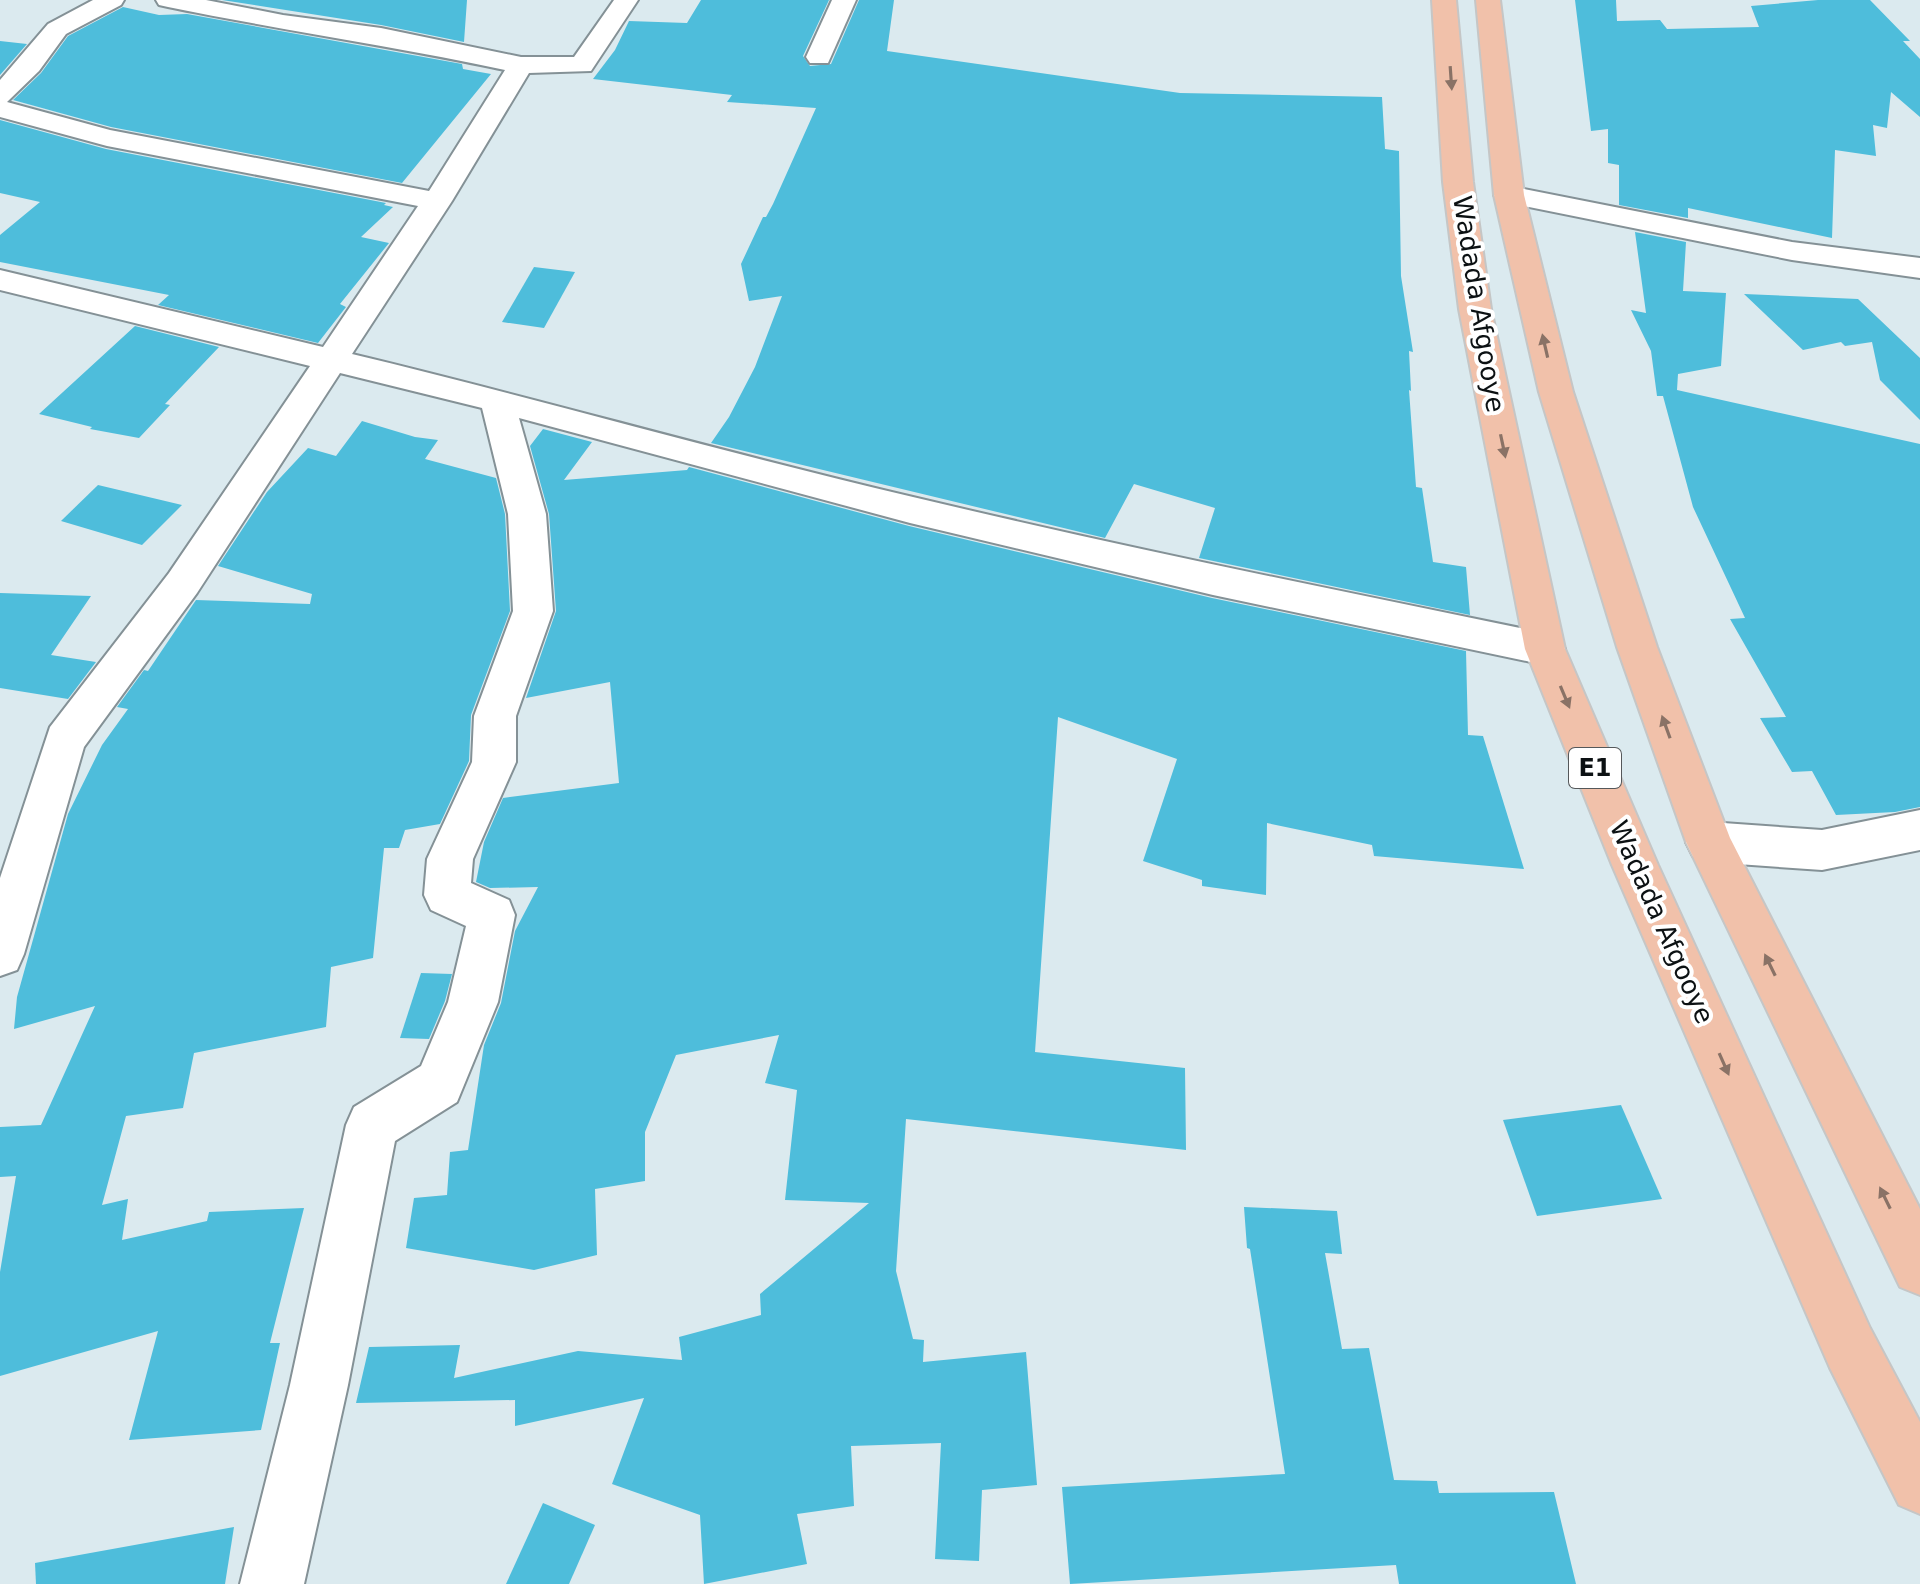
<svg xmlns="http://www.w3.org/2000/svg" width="1920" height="1584" font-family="'DejaVu Sans',sans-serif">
<rect width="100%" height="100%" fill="#dbeaef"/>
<g fill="#4ebddb">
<path d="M222,0h245l-3,42 -83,-17z"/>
<path d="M701,0h128l-26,56 7,10 21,-2 28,-64h35l-7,51 293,42 202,4 3,52 14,2 2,125 12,76 -4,-1 2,40 -2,-1 7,97 6,1 11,74 33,5 4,48 -271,-57 16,-50 -81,-24 -29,54 -394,-95 18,-26 26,-50 27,-71 -33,5 -8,-37 22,-47h3l7,-13 43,-96 -89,-6 5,-7 -139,-16 22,-29 14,-29 58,2z"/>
<path d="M1575,0h41l1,21 43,-1 7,9 92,-2 -8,-21 67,-6h52l40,41h-7l17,18v58l-29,-25 -4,36 -14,-3 3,31 -41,-6 -3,88 -144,-30v10l-69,-13v-40l-11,-2v-34l-17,2z"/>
<path d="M123,7l36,8 28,-1 275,50 1,5 28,5 -89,109 -291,-56 -98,-27 28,-27 27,-37z"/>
<path d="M0,41l27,3 -27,31z"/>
<path d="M0,120l106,29 280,54 -2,2 9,2 -32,30 28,6 -49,61 6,3 -28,36 -160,-38 11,-10 -169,-33v-27l40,-33 -40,-9z"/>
<path d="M1635,232l51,10 -3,49 43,2 -5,73 -43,8 -1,16 243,54v363l-25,5 -59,3 -24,-44 -20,1 -32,-54 26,-1 -56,-98 15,-1 -52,-111 -30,-111h-6l-6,-45 -20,-41 15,3z"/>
<path d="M534,267l41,5 -31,56 -42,-6z"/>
<path d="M1744,294l114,5 62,59v62l-40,-40 -8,-38 -27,4 -4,-4 -38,8z"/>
<path d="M135,326l84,21 -54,57 5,1 -31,33 -49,-9 2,-2 -53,-13z"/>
<path d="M362,421l53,16 23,3 -13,19 71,19 9,36 5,97 -39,104 -2,46 -29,63 -35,6 -6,18h-15l-11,110 -42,9 -5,60 -132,26 -11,55 -57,8 -24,89 26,-6 -6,41 85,-19 2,-9 95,-4 -34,135h10l-19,87 -132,10 29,-109 -158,45v-104l16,-96 -16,1v-50l41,-2 54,-119 -81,23 3,-32 51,-183 34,-69 26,-36 -11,-2 27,-37 4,1 48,-71 114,4 2,-10 -94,-28 49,-74 41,-44 28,8z"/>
<path d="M543,429l49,13 -28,38 123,-10 2,-3 220,59 303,72 254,53 2,84 15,1 41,133 -150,-13 -2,-11 -105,-22 -1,72 -64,-9v-6l-59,-19 34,-102 -119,-42 -23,335 150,16 1,82 -280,-31 -10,152 17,68 11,1 -1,22 103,-10 11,133 -55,5 -3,71 -44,-2 6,-116 -90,3 3,60 -57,8 10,50 -103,20 -4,-69 -88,-31 32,-86 -129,28v-26l-159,3 13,-56 91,-2 -6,33 124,-27 104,9 -3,-23 82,-22 -1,-21 109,-91 -84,-3 12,-110 -32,-7 14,-48 -103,20 -31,77v49l-50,8 2,66 -63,15 -128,-22 8,-50 33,-3 3,-43 18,-2 16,-105 17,-42 14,-72 23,-44 -48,1 -14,-6 8,-40 19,-44 116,-15 -9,-101 -84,16 30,-87 -7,-97 -19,-68z"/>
<path d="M98,485l84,20 -40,40 -81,-24z"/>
<path d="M0,593l91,3 -40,59 45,7 -28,37 -68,-11z"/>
<path d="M421,973l31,1 -7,27 -16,38 -29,-1z"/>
<path d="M1621,1105l41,94 -125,17 -34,-96z"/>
<path d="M1244,1207l93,4 5,43 -17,-1 17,96 27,-1 25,132 43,1 2,12 115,-1 22,92h-177l-3,-19 -326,19 -8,-97 223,-13 -35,-225 -3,-1z"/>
<path d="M543,1503l52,22 -26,59h-63z"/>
<path d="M234,1527l-9,57h-189l-1,-21z"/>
</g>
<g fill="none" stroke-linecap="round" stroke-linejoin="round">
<g stroke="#849196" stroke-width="4">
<g id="minor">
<path d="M93,0h31l-3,5 -55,29 -27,37 -32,31 103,28 319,61 76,-121c-112,-24 -225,-40 -337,-63l-9,-2 -3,-5h50l77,15 98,13 140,29h53l40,-57h24l-47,71 -62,2 -77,128 -100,153c188,45 373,99 561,143 210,50 421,93 632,136l14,5 6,11 -6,11 -14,5 -332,-70 -303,-72 -391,-105 27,96 7,97 -37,105v46l-43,97 -2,24 38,17 6,15 -17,87 -41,100 -62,39 -47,244 -44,199h-64l50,-199 56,-260 8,-18 67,-41 27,-64 18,-76 -35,-16 -7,-15 3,-36 45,-97 2,-46 39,-105 -5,-97 -26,-106 -142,-35 -143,220 -113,154 -60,207 -7,16 -17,6v-98l50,-151 119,-154 141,-207 -310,-76v-20l323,77 95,-141 -311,-60 -107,-29v-37l48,-56z"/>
<path d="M832,0h24l-28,63h-18l-4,-6z"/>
<path d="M1509,186l283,56 128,16v20l-128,-18 -293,-59 -5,-6 5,-6z"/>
<path d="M1920,810v40l-98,20 -113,-8 -16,-6 -7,-14 7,-14 16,-6 113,8z"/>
</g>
</g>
<g stroke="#c5c6c6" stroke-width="4">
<g id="highway">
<path d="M1432,0h24l17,182 18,127 74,340 93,216 212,463 50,94v92l-21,-9 -69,-137 -218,-503 -87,-216 -66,-340 -16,-127z"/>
<path d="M1476,0h24l24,195 49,197 84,255 73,191 190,371v86l-20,-8 -214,-445 -69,-195 -78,-255 -45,-197z"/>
</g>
</g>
<use href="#minor" fill="#fff" fill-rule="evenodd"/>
<use href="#highway" fill="#f1c1aa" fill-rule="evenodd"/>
</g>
<defs><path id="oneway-solid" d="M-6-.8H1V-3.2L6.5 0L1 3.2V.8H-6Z" transform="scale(2)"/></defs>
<g fill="#8a7266">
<use href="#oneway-solid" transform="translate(1451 78) rotate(86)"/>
<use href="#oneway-solid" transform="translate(1545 346) rotate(-103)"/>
<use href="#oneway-solid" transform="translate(1503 446) rotate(78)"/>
<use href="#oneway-solid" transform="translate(1565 697) rotate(67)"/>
<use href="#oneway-solid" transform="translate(1666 727) rotate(-110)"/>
<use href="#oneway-solid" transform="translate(1770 965) rotate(-116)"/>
<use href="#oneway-solid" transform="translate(1724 1064) rotate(66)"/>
<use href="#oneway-solid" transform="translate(1885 1198) rotate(-116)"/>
</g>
<g text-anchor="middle" stroke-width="8" stroke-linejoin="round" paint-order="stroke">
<rect fill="#fff" stroke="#55585a" stroke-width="2" x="1569" y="748" width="52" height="40" rx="6"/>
<g font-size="24" font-weight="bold" fill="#0c1113">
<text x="1595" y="776">E1</text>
</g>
<g font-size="26" fill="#0c1113" stroke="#fff">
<text transform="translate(1479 304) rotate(81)" y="9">Wadada Afgooye</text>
<text transform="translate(1662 922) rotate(66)" y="9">Wadada Afgooye</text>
</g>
</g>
</svg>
